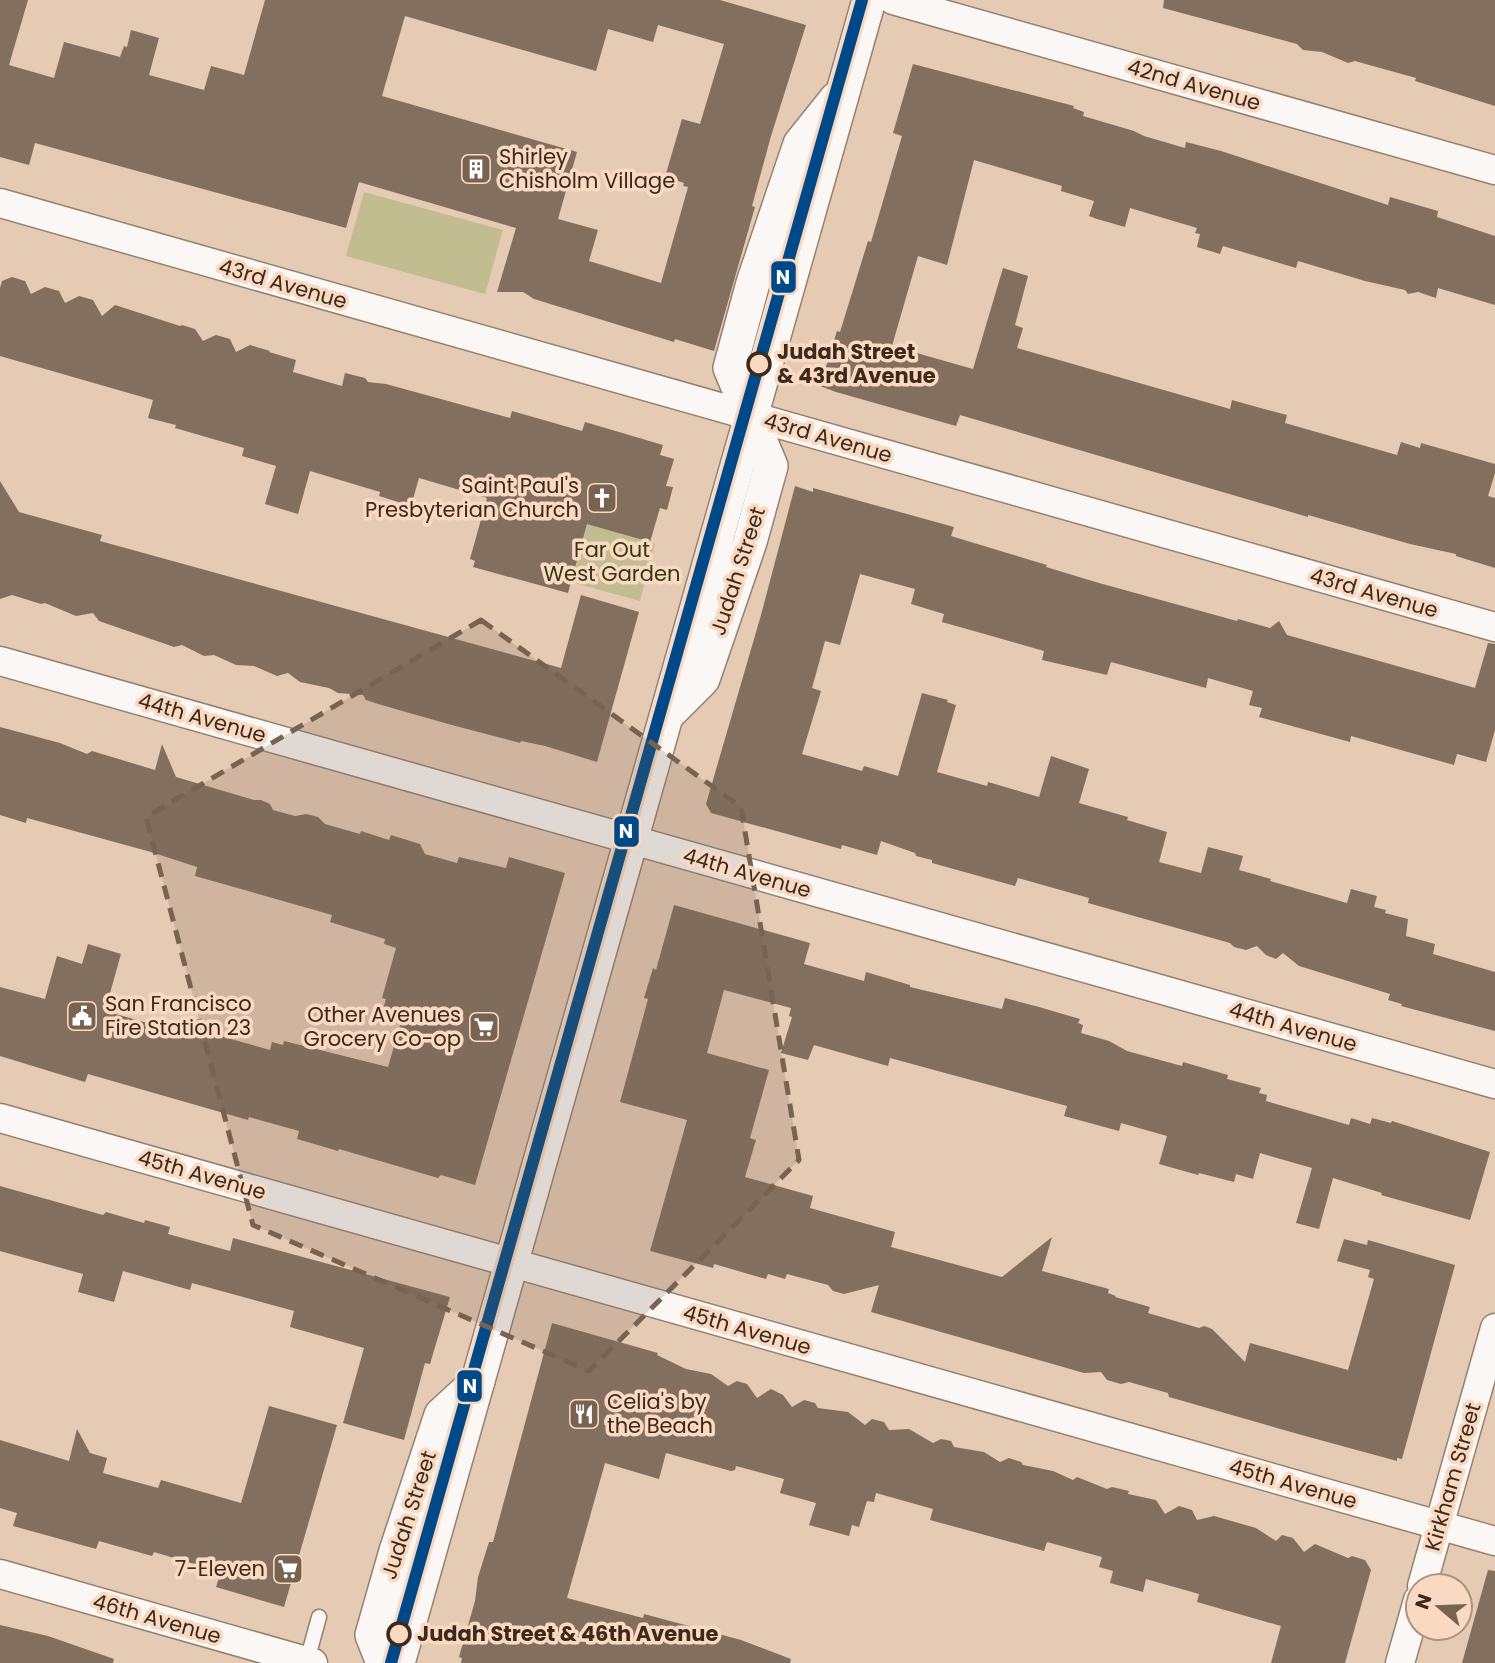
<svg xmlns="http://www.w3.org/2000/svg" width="1495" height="1663" font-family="Poppins,sans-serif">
<rect width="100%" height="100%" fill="#e5cab4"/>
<g fill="#c1bd90">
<path d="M364,192l139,38 -18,64 -139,-38z"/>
<path d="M590,515l33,19 32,10 -15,57 -69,-19z"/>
</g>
<g fill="#836f5e" fill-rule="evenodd">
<path d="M0,0h28l-19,65 45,13 10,-36 56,15 4,-11 3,1 4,-17 28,8 -10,37 55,15 7,-24 33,9 21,-75h455l86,25 -35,111 -19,70 3,1 -41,144 -39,-12 -1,3 -140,-43 -11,-7h-26l19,-64 -157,-46 -13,46 -311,-85 -6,22 -29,-8zM405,16l191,55 12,-42 45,13 5,-17 66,19 -24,80 -18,-5 -17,58 19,6 -1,3 5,1 -27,96 -72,-22 9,-31 -40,-11 19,-67 -195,-56z"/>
<path d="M1164,0h331v106l-80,-25 1,-3 -61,-17 -7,2 -26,-11 -19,-2 -6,-6 -134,-36z"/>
<path d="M913,64l161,42 -1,2 11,4 -1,4 51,15 10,5 41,12 1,-6 35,9 167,54 2,-8 48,14 -1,6 58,19v69l-57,-17 -2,10 -18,-6 -10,2 -3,-4 -40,-9 -67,-20 -2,7 -73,-22 -3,8 -23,-7 3,-13 -5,-1 2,-5 -67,-20 -5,19 -28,-8 -8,-3 5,-15 -33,-10 1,-5 -88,-26 -27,105 -29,-9 -26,90 81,23 30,-101 25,8 -13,49 8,3 -6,20 213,61 2,-9 32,9 23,6 -2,8 112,32 4,-13 19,6 1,-5 74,21v9l-7,23 7,2v70l-39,-12v-2l-46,-10 -102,-29v2l-348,-102 -4,11 -120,-34 -16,-6 17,-55 3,1 28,-91 3,1 31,-106 -9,-3z"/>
<path d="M12,277l13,4 6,13 14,-7 14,4 6,12 14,-7 14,4 9,16 13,-11 65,21 2,-1 13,4 8,12 13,-6 14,4 6,13 14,-7 20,6 -1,1 27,8 -3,12 49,14 3,-13 20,5 3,4 18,2 124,34 2,-7 70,20 3,-9 78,23 -3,10 14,4 -8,27 7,1 -6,23 -7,-2 -10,34 -63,-18 -19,69 -95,-26 2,-6 -5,-2 17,-61 -68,-20 -8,28 -32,-10 1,-4 -70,-21 -12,43 -33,-10 11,-38 -34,-10 2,-8 -69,-20 1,-3 -28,-7 5,-18 -153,-44v-68l2,-7z"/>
<path d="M0,481l19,31 83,23 -2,6 461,127 20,-73 58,17 -42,150 -52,-16 -24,-5 -1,2 -72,-19 -70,-20 -12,-4 -3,-5 -25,-2 -9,-5 -29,-6 -12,-9 -11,3 -23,-10 -18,-1 -22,-10 -10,1 -22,-11 -8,2 -75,-26 -6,-8 -17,3 -31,-13 -4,1 -29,-9 -12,4z"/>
<path d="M795,486l18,6v-4l141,39 -3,9 96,29 -1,2 53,16 138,38 1,-2 32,9 9,-7 8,14 188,53 13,-45 7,1v86l-9,32 -29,-8 -3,11 -103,-29 -1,6 -91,-25 3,-9 -13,-3 4,-14 -45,-13 -2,10 -95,-26 -4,13 -65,-15 2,-9 -102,-29 2,-8 -33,-10 4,-15 -55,-15 -20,71 -15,-4 -13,47 9,3 -19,63 60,17 2,-5 34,10 24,-83 26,7 -1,2 9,3 -19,67 50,14 1,-4 51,15 12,-41 38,13 -10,34 49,14 -1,3 40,12 -8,30 42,11 7,-26 35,9 -4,14 32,9 -1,2 77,22 4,-14 26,7 -3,11 12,3 -1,3 23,6 -2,17 29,8 -2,10 62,18v59l-94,-25 1,-2 -14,-4 2,-6 -91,-28 -16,-13 -7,6 -10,-4 -9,-9 -11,4 -12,-3 -4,-4 -142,-40 1,-5 -71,-20 -3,8 -83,-23v-3l-16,-4 -1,-3 -34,-12 -4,14 -35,-10 -1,4 -130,-36 -5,-9 55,-189z"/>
<path d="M0,727l60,16 27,11 5,-3 63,19 7,-26 14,33 78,23h7l9,4 3,6 22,6 11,-2 12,3 7,7 35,10 1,-3 28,9 2,-5 29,9 5,10 32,9 2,-6 47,11 3,-11 56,16 -90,312 -34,-10 -3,3 -99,-29 -1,2 -41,-12 2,-8 -50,-14 -1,3 -160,-46 -3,8 -85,-26v-69l45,12 12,-43 25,8 6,-20 33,10 -16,57 92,26 2,-7 71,20 2,-8 11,3 1,-4 104,26 15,-52 -20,-6 3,-10 -4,-1 14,-50 -12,-4 1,-5 -55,-17 2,-7 -137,-39 2,-9 -46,-15 -124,-34 -1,5 -26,-8z"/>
<path d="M674,905l136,38 -6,21 60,17 2,-9 44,13v2l92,22 3,-11 34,9 41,12 -2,4 5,2 -2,8 28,8 18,10 55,15 1,-4 45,13 -1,4 34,9 -2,5 8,2 -1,6 83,24 2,-7 19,6 2,-6 19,5 1,-2 98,31 -20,68 -89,-25 1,-2 -49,-15 -14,51 -23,-6 16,-55 -52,-15 -7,26 -17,-5 -2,8 -35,-9 -1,2 -39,-11 8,-28 -46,-13 -2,8 -55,-15 3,-10 -177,-48 -2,8 -74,-21 -6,15 -27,-7 11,-36 -3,-1 2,-8 -67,-18 -17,63 62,17 -19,68 6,2 -11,37 68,19 -3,12 85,24 -4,15 111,30 50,-40 -10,34 67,18 -1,4 8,3 -1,1 35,10 -2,6 51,15 5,-2 8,3 33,33 5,-19 98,27 26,-91 -6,-2 2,-7 -33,-9 7,-22 23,6 1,-5 87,25 -53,194 -5,-1v3l-99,-27 -129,-37 -1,-4 -39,-11 -8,2 -14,-4 -6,-8 -17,1 -213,-61 8,-27 -35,9 -11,-3 -5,-6 -41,-11 -2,5 -17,-5 -2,5 -52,-15 -1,4 -63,-17 37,-131 -67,-18 28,-103 -4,-1 9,-30 3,2z"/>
<path d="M0,1186l103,29 3,-3 38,11 1,-3 25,7 -2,7 62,17 3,-13 217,59 -20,67 -5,-1 -21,77 -61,-17 21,-75 -74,-21 4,-16 -102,-28 -2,7 -67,-19 -9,31 -36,-10 5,-18 -83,-23z"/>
<path d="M552,1323l106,30 -1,2 29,14 25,5 17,12 9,-5 10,3 10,14 14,-9 12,6 9,12 12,-7 11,3 3,5 30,4 17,13 7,-6 12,3 5,8 20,-1 24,14 8,-4 10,2 3,6 30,5 16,10 9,-4 12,4 2,3 30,6 20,9 4,-3 30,12 5,-2 17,4 -1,3 28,6 9,14 14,-8 13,4 5,10 17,-4 42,12 20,13 6,-6 11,3 11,14 11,-8 33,14 4,-2 13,4 6,10 -26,93h-74l10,-37 -84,-24 2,-8 -53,-15 -3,13 -33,-9 3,-12 -14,-4 3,-10 -55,-15 -3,9 -114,-31 3,-11 -57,-16 -2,9 -7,-1 -8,26 -7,-2 -3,11 -40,-11 7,-22 -36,-10 4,-14 -48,-13 -1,4 -4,1 -65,-18 -7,26 -54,-16 -38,135 76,20 1,-4 97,26 50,19 -1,4h-329l1,-5 -3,-1 16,-56 3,-24 11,-35h4z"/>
<path d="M269,1406l68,19 -53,182 -68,-20 5,-15 -67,-20 -2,4 -53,-15 -3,8 -83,-23 4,-13 -17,-5v-68l69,21 8,-32 13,24 17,5 -4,15 55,15 3,-8 80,23z"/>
<path d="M1488,1570l7,1v92h-33z"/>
<path d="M0,1625l48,11 66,23 -1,4h-113z"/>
</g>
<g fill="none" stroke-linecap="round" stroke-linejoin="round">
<g stroke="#968170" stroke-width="17">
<path id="service" d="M307,1661l12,-44"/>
</g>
<g stroke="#968170" stroke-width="31">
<g id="minor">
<path d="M893,0l602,170"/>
<path d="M0,203l1495,424"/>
<path d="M0,661l1495,423"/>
<path d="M0,1118l1495,423"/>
<path d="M0,1574l313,89"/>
<path d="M1422,1586l73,-258"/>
<path d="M1400,1663l18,-63"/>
</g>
</g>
<g stroke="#968170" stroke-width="36">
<g id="tertiary">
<path d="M669,713l34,-34 47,-137 21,-76 -41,-98 23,-85 47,-139 36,-45"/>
<path d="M383,1663l-11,-28 24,-84 45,-136 37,-34"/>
<path d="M398,1663l471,-1663"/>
</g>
</g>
<use href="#service" stroke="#fbf7f4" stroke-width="14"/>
<use href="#minor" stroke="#fbf7f4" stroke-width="28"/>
<use href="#tertiary" stroke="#fbf7f4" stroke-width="33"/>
<g stroke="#f9d9c1" stroke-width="18">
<path id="rail-1" d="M391,1663l471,-1663"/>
</g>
<use href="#rail-1" stroke="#004988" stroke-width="12"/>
</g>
<path fill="#786250" fill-opacity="0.2" stroke="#786250" stroke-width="5" stroke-dasharray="14 9" stroke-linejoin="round" d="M481,620l260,187 58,353 -210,211 -336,-146 -107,-408z"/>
<defs>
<g id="building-square" transform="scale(1.575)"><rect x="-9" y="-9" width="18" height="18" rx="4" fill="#786250" stroke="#f9d9c1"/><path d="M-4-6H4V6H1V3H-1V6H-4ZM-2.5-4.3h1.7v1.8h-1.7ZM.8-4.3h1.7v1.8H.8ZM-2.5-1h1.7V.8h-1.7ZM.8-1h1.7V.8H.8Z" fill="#fff"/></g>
<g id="church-square" transform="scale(1.575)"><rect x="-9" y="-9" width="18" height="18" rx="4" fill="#786250" stroke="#f9d9c1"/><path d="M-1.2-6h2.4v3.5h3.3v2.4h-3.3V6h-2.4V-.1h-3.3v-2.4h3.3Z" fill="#fff"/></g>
<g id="civic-square" transform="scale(1.575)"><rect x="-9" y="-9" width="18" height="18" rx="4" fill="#786250" stroke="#f9d9c1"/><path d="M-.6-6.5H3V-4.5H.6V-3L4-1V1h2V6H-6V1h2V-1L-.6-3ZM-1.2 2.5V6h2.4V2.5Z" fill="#fff"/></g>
<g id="supermarket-square" transform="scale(1.575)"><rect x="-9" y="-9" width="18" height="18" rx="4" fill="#786250" stroke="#f9d9c1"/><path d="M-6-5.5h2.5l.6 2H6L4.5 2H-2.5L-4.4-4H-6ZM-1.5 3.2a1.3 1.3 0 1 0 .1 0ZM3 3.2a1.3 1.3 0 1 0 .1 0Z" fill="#fff"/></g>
<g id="restaurant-square" transform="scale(1.575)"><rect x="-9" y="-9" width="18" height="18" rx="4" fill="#786250" stroke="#f9d9c1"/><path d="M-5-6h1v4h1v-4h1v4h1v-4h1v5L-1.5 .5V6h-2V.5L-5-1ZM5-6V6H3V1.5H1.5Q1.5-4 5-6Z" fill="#fff"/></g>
</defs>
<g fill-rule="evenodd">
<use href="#building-square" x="476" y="169"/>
<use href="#church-square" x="602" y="498"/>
<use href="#civic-square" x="82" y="1016"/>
<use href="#supermarket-square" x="484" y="1027"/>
<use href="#restaurant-square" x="584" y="1414"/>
<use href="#supermarket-square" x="288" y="1569"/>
</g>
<g fill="#f9d9c1" stroke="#3d2a1a" stroke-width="3.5">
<circle cx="759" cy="364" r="11"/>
<circle cx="399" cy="1634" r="11"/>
</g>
<g text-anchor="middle" stroke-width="7" stroke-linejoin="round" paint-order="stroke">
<g font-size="21" fill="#3d2a1a" stroke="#f9d9c1">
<text transform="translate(1194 85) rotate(16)" y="7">42nd Avenue</text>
<text transform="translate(283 284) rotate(16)" y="7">43rd Avenue</text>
<text transform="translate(828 438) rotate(16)" y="7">43rd Avenue</text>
<text transform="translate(738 571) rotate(-72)" y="7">Judah Street</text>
<text transform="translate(1374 593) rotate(16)" y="7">43rd Avenue</text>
<text transform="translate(202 718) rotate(16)" y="7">44th Avenue</text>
<text transform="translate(747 873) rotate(16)" y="7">44th Avenue</text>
<text transform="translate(1293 1027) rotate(16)" y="7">44th Avenue</text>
<text transform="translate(202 1175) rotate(16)" y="7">45th Avenue</text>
<text transform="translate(747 1330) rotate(16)" y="7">45th Avenue</text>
<text transform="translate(1453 1477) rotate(-74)" y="7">Kirkham Street</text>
<text transform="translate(1293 1484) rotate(16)" y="7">45th Avenue</text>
<text transform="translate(409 1515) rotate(-72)" y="7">Judah Street</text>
<text transform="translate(157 1619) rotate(16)" y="7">46th Avenue</text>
</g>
<g font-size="21" fill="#3d2a1a" stroke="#f9d9c1" text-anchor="start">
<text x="499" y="164">Shirley<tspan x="499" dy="24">Chisholm Village</tspan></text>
<text x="579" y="493" text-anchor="end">Saint Paul's<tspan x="579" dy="24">Presbyterian Church</tspan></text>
<text x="105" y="1011">San Francisco<tspan x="105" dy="24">Fire Station 23</tspan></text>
<text x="461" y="1022" text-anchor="end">Other Avenues<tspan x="461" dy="24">Grocery Co-op</tspan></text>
<text x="607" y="1409">Celia's by<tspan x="607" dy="24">the Beach</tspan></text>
<text x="265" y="1576" text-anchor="end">7-Eleven</text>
</g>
<g font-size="21" font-weight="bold" fill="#3d2a1a" stroke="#f9d9c1" text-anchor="start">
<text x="777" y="359">Judah Street<tspan x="777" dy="24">&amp; 43rd Avenue</tspan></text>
<text x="417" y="1641">Judah Street &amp; 46th Avenue</text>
</g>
<g font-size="21" fill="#313913" stroke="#f9d9c1">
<text x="612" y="557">Far Out<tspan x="612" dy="24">West Garden</tspan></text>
</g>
</g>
<g stroke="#f9d9c1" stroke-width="2.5">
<rect x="770" y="260" width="27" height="34" rx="7" fill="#004988"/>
<rect x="613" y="815" width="27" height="33" rx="7" fill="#004988"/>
<rect x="456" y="1369" width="27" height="34" rx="7" fill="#004988"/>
</g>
<g font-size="19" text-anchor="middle" font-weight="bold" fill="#fff">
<text x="783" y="284">N</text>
<text x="626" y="838">N</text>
<text x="470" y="1393">N</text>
</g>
<g transform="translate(1439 1607) rotate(289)"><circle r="33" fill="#f9d9c1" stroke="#ae937e" stroke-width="2"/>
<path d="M0-5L12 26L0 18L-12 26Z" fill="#786250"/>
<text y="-10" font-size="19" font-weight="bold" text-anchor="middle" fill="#3d2a1a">N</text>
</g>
</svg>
